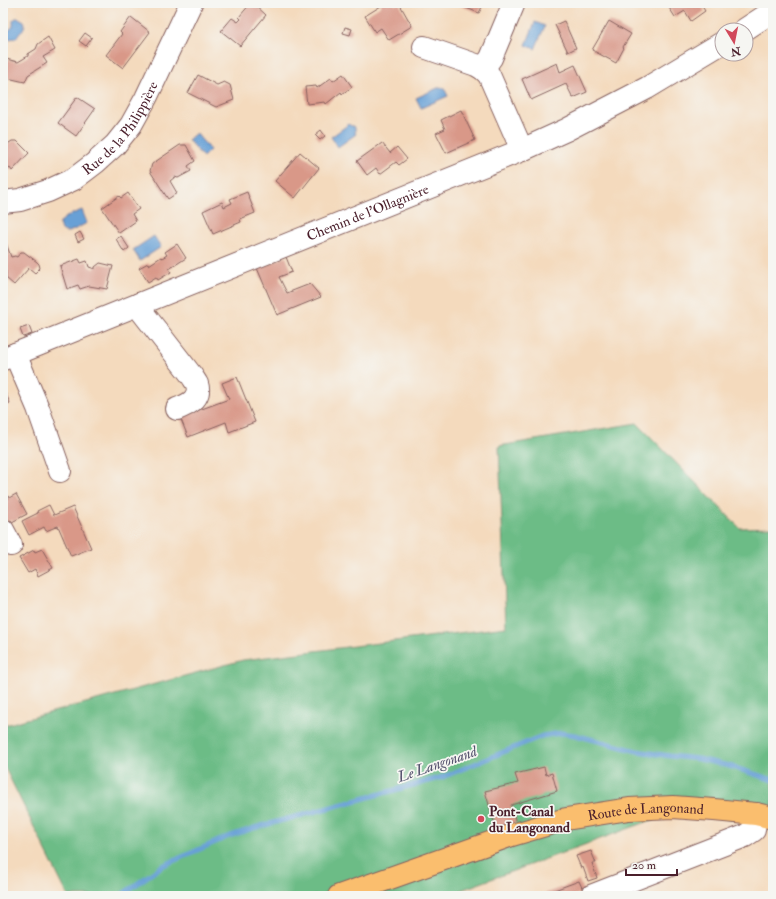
<svg xmlns="http://www.w3.org/2000/svg" width="776" height="899" font-family="'IM FELL Double Pica',serif">
<rect width="100%" height="100%" fill="#f6f6f2"/>
<filter id="ink" filterUnits="userSpaceOnUse"><feTurbulence type="fractalNoise" baseFrequency=".025" numOctaves="2"/><feDisplacementMap in="SourceGraphic" scale="8" xChannelSelector="R" yChannelSelector="G"/><feConvolveMatrix kernelMatrix="1 2 1 2 8 2 1 2 1" color-interpolation-filters="sRGB"/></filter>
<filter id="wash" filterUnits="userSpaceOnUse"><feTurbulence type="fractalNoise" baseFrequency=".012" numOctaves="4" result="noise"/><feDisplacementMap in="SourceGraphic" scale="16" xChannelSelector="R" yChannelSelector="G"/><feGaussianBlur stdDeviation="0.9" result="paint"/><feColorMatrix in="noise" values="0 0 0 0 0 0 0 0 0 0 0 0 0 0 0 0 0 1.4 0 .05"/><feComposite in="paint" operator="in"/></filter>
<g filter="url(#wash)">
<rect width="100%" height="100%" fill="#f4dabd"/>
<path fill="#6cbc86" stroke="#5b6e58" d="M637,423l103,105 33,-1v298l-94,-15 -234,86h-377l-65,-132v-34l2,-5 238,-65 263,-33 -7,-181z"/>
<g fill="#67a0d6" stroke="#586080">
<path d="M16,18h3c1,1 4,2 5,3 4,5 -6,14 -8,17l-7,1 -2,-1c-3,-8 3,-7 6,-12 0,-2 0,-4 0,-6z"/>
<path d="M535,22l10,4 -10,23 -9,-4z"/>
<path d="M440,87l4,1 4,8 -27,12 -5,-10z"/>
<path d="M349,124l2,2h3l1,2v4l1,2 -18,13 -7,-10z"/>
<path d="M196,133l14,17 -7,7 -15,-17z"/>
<path d="M82,210l5,13c-5,2 -15,9 -20,9 -3,0 -4,-1 -6,-3 -7,-9 14,-16 21,-19z"/>
<path d="M154,236l7,11 -21,14 -7,-11z"/>
</g>
<g fill="none" stroke-linecap="round" stroke-linejoin="round">
<path stroke="#67a0d6" stroke-width="5" d="M120,896l42,-30 65,-29 27,-9 189,-51 99,-41 19,-3 14,2 62,16 33,5 29,3 30,7 44,14"/>
</g>
<g id="blocks">
<g fill="#d99888">
<path d="M251,3h2l13,12 -26,31 -19,-15 11,-13 6,4 3,-3 -2,-2z"/>
<path d="M381,3h13l1,2 4,-2 13,23 -23,14 -8,-12 -6,4 -10,-16 16,-10z"/>
<path d="M460,3h24l-5,10 -18,-7z"/>
<path d="M666,3h34l5,8 -14,10 -6,-10 -10,6z"/>
<path d="M131,17l19,15 -27,36 -17,-13 16,-21 -2,-2z"/>
<path d="M564,21l12,27 -8,4 -13,-27z"/>
<path d="M609,21l22,13 -8,13 1,1 -8,15 -24,-13z"/>
<path d="M345,27l7,2 -2,6 -7,-2z"/>
<path d="M85,33l7,5 -6,8 -7,-5z"/>
<path d="M48,37l7,13 -12,7 4,6 -19,12 -3,7 -22,-5v-5l3,-13 12,3 10,-6v-2l8,-5 2,-5z"/>
<path d="M557,63l3,9 15,-7 12,27 -14,6 -7,-14 -35,16 -9,-21z"/>
<path d="M343,74l9,13 -10,7 -1,-2 -15,12 -1,-2 -18,2 -2,-17 11,-1 1,2 14,-10 2,3z"/>
<path d="M198,75l19,10 7,-3 6,3 4,15 -18,7 -28,-14z"/>
<path d="M77,97l18,12 -19,27 -18,-13z"/>
<path d="M461,110l14,30 -29,13 -10,-20 9,-4 -4,-9z"/>
<path d="M321,130l4,6 -5,4 -5,-5z"/>
<path d="M12,141h5l12,12 -17,18 -2,-3 -7,5v-20l3,-2v-6z"/>
<path d="M382,143l8,10 7,-6 10,12 -8,6 -3,-3 -16,12 -4,-6 -9,7 -10,-14z"/>
<path d="M180,145h6l9,16 -7,5 3,5 -13,7 -3,-1 -5,4 7,12 -9,6 -18,-28 2,-7z"/>
<path d="M300,152l19,16 -24,30 -20,-17z"/>
<path d="M247,192l8,21 -15,6 1,3 -28,12 -10,-23 19,-9 2,5 8,-4 -2,-4z"/>
<path d="M128,193l11,16 -7,5 4,7 -17,12 -17,-25 17,-12 2,2z"/>
<path d="M80,232l4,7 -6,3 -3,-7z"/>
<path d="M121,236l8,12 -5,4 -8,-13z"/>
<path d="M5,240l6,17 4,-1 2,1 4,-5h3l13,10 2,2 1,4 -5,5 -6,-5 -15,17 -8,-7v-6l-2,-6h-1v-25z"/>
<path d="M177,244l9,14 -17,11 2,3 -13,8 -2,-3 -8,5 -9,-14 9,-5 1,2 12,-8 1,1 5,-3 -2,-3z"/>
<path d="M286,257l6,15 -13,5 8,16 23,-9 11,13 -44,18 -20,-47z"/>
<path d="M79,259l2,4 6,-2 2,6 6,2v-2l5,-4 13,3 -6,23 -18,-3 -9,3 -2,-4 -11,4 -7,-23z"/>
<path d="M29,326l3,8 -9,3 -3,-8z"/>
<path d="M237,377l18,45 -26,10 -3,-10 -38,15 -8,-20 49,-18 -7,-16z"/>
<path d="M4,390l6,13 -7,3v-15z"/>
<path d="M16,494l11,20 -15,8 -1,-2 -8,4v-23h1l-1,-2 5,-3 1,2z"/>
<path d="M49,505l5,10 19,-8 18,41 -20,8 -13,-30 -12,5 -2,-4 -15,8 -7,-14 16,-8 -1,-2z"/>
<path d="M42,549l11,19 -15,8 -3,-7 -7,4 -9,-15 15,-8 1,2z"/>
<path d="M544,767l2,8 6,-2 5,18 -46,14 5,18 -20,6 -11,-38 33,-8 -3,-9z"/>
<path d="M591,851l5,12h-4l5,15 -9,3 -5,-14 -2,1 -5,-12z"/>
<path d="M579,881l5,11 -11,4h-35z"/>
</g>
</g>
</g>
<g filter="url(#ink)">
<use href="#blocks" fill-opacity="0" stroke="#86605e" stroke-width="1"/>
<g fill="none" stroke-linecap="round" stroke-linejoin="round">
<g stroke="#86605e" stroke-width="24">
<g id="minor">
<path d="M744,30l29,-19"/>
<path d="M424,47l52,18 7,4 6,6 33,75"/>
<path d="M483,69l8,-11 23,-55"/>
<path id="s1" d="M3,202l17,-2 28,-9 26,-12 21,-16 20,-18 16,-20 15,-27 45,-95"/>
<path d="M139,304l4,9 49,63c1,2 4,6 5,8 5,15 -10,21 -20,25"/>
<path d="M15,354l23,54 22,63"/>
<path id="s2" d="M3,359l519,-209 44,-20 81,-42 75,-45"/>
<path d="M3,530l8,15"/>
<path d="M591,896l154,-60 9,-6 2,-16"/>
</g>
</g>
<g stroke="#86605e" stroke-width="24">
<g id="major">
<path id="s3" d="M339,896l173,-61 54,-16 63,-10 44,-2 41,3 42,4 17,4"/>
</g>
</g>
<use href="#minor" stroke="#fff" stroke-width="22"/>
<use href="#major" stroke="#fabe6e" stroke-width="22"/>
</g>
</g>
<circle fill="#d1495b" stroke="#f6f6f2" stroke-width="1.5" cx="481" cy="819" r="4"/>
<g text-anchor="middle" stroke-width="3.5" stroke-linejoin="round" paint-order="stroke">
<g font-size="14" fill="#4a1f2b" stroke="#f6f6f2">
<text dy="5" stroke="none"><textPath href="#s1" startOffset="145">Rue de la Philippière</textPath></text>
<text dy="5" stroke="none"><textPath href="#s2" startOffset="393">Chemin de l'Ollagnière</textPath></text>
<text dy="5" stroke="none"><textPath href="#s3" startOffset="320">Route de Langonand</textPath></text>
</g>
<g font-size="14" font-weight="bold" fill="#4a1f2b" stroke="#f6f6f2" text-anchor="start">
<text x="489" y="816">Pont-Canal<tspan x="489" dy="16">du Langonand</tspan></text>
</g>
<g font-size="15" font-style="italic" fill="#56536f" stroke="#f6f6f2">
<text transform="translate(437 764) rotate(-19)" y="5">Le Langonand</text>
</g>
</g>
<rect width="776" height="899" fill="none" stroke="#f6f6f2" stroke-width="16"/>
<g transform="translate(734 42) rotate(170)"><circle r="19" fill="#f6f6f2" stroke="#b1a0a2"/>
<path d="M0-3L7 15L0 10L-7 15Z" fill="#d1495b"/>
<text y="-6" font-size="11" font-weight="bold" text-anchor="middle" fill="#4a1f2b">N</text>
</g>
<path d="M626 869v6h51v-6" fill="none" stroke="#4a1f2b" stroke-width="2"/>
<text x="632" y="869" font-size="12" fill="#4a1f2b" stroke="#f6f6f2" stroke-width="3" paint-order="stroke">20 m</text>
</svg>
